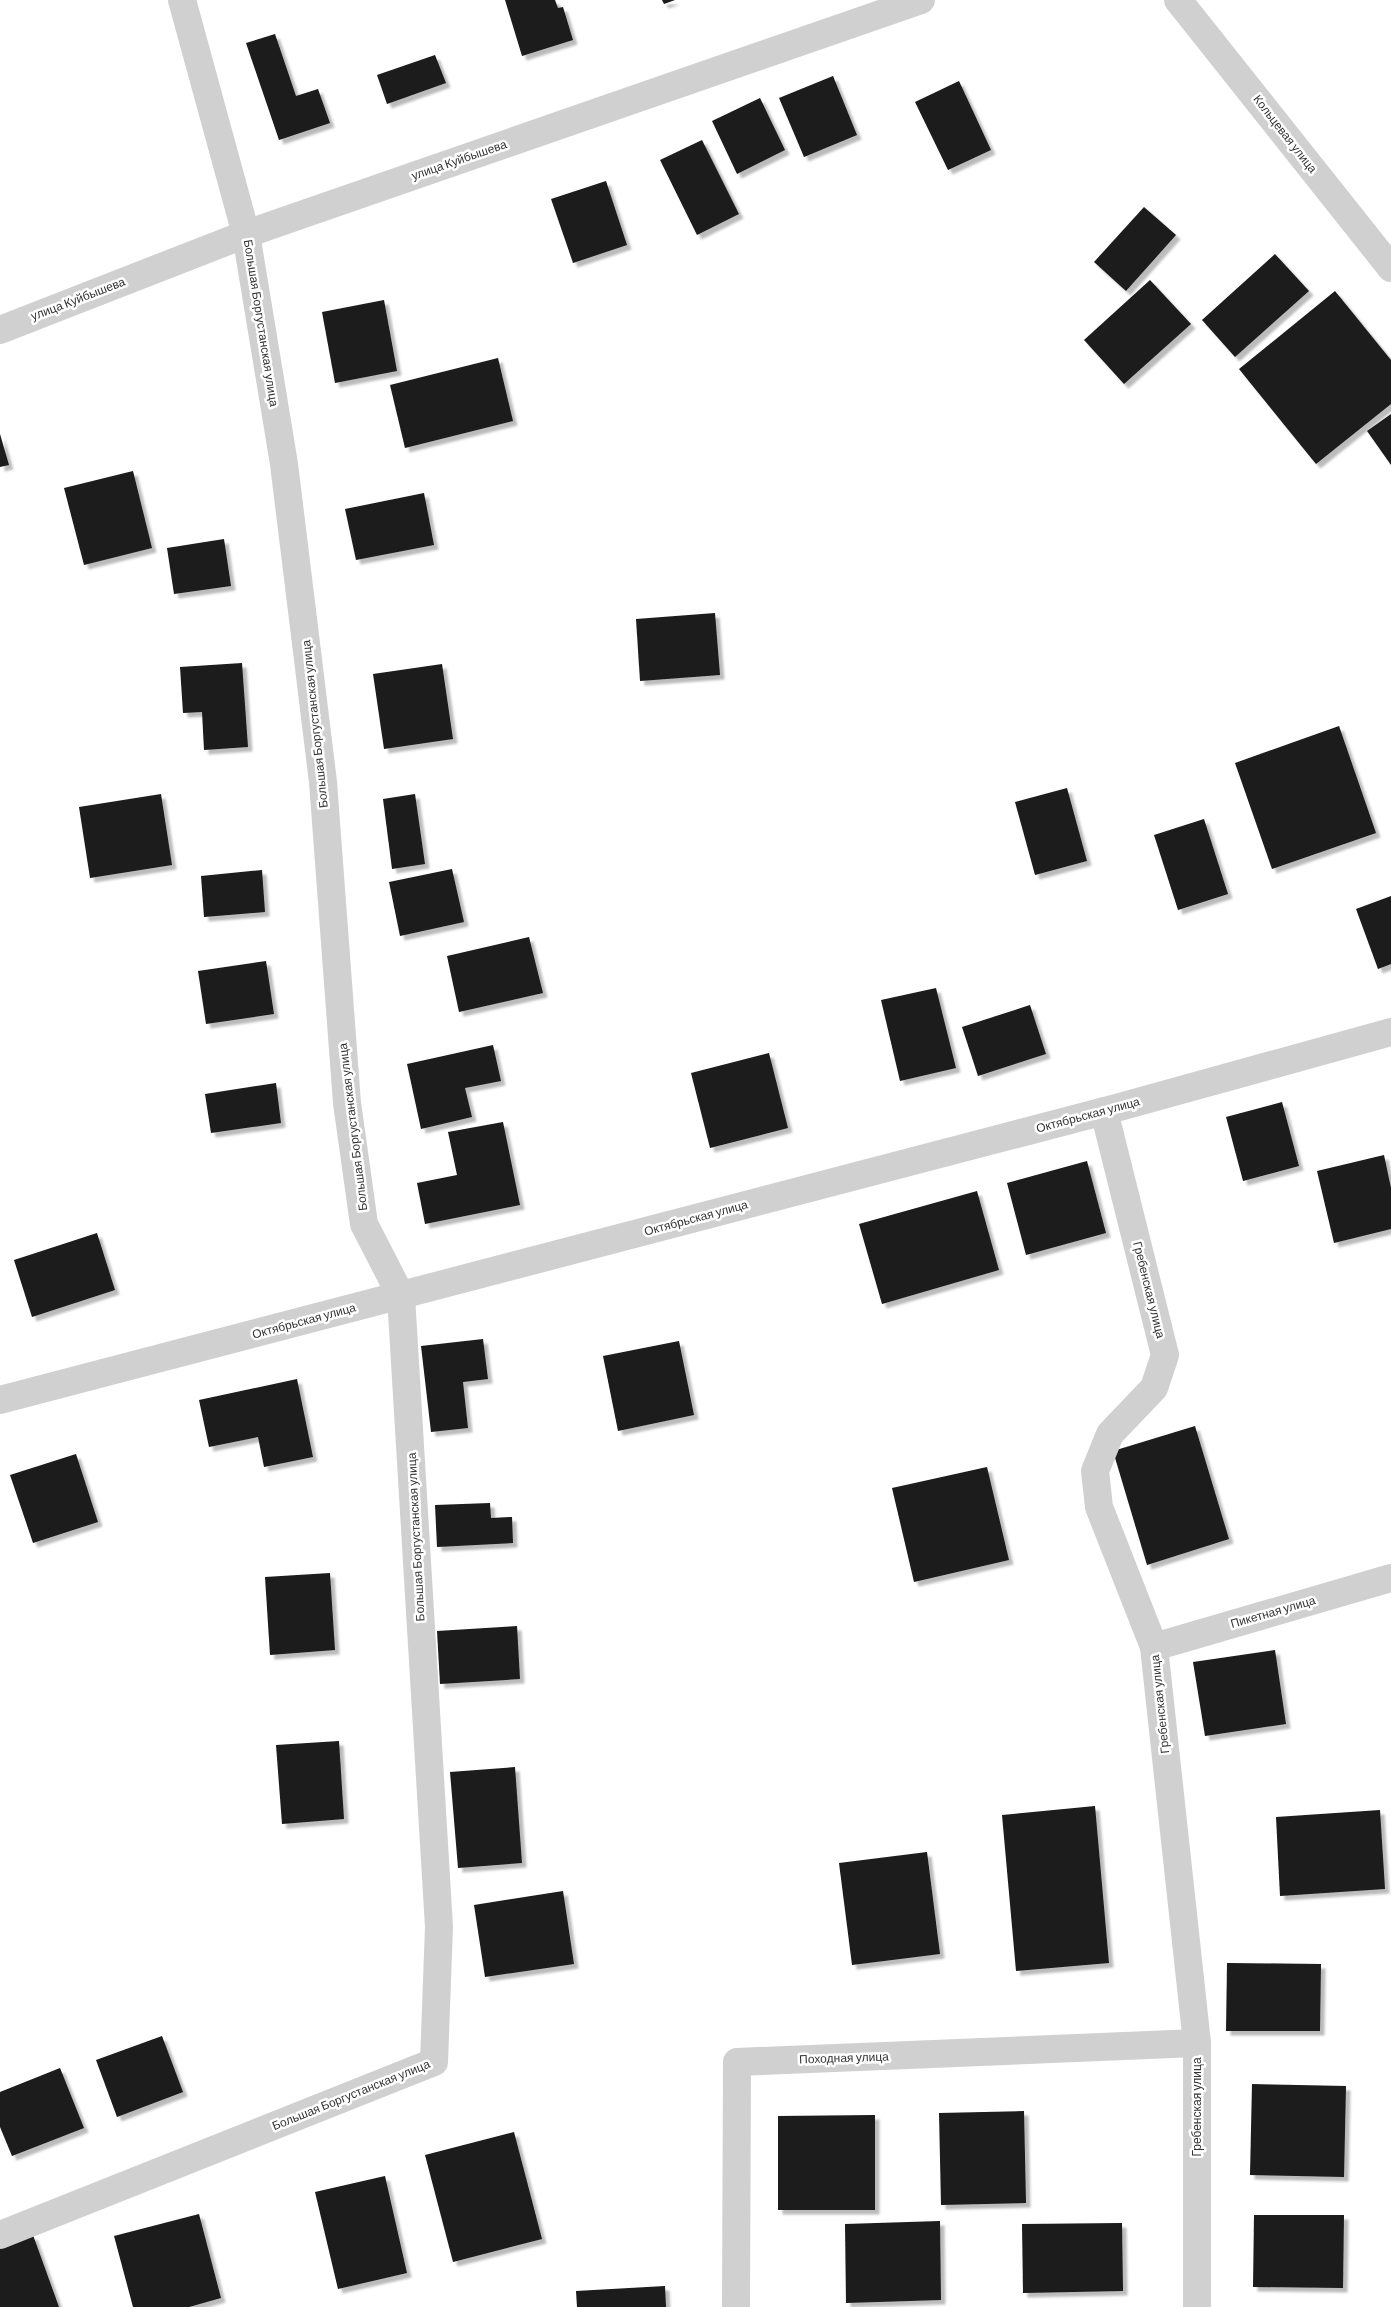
<svg xmlns="http://www.w3.org/2000/svg" width="1391" height="2307" font-family="Barlow,sans-serif">
<defs>
<filter id="shadow"><feDropShadow dx="4.5" dy="4.5" stdDeviation="1" flood-color="#0004"/></filter>
</defs>
<rect width="100%" height="100%" fill="#fff"/>
<g fill="#1a1a1a" filter="url(#shadow)">
<path d="M505,0h50l3,8 5,-1 10,33 -51,16z"/>
<path d="M662,0h13l-11,4z"/>
<path d="M275,34l21,62 22,-7 12,34 -51,17 -33,-97z"/>
<path d="M435,55l11,28 -59,21 -10,-29z"/>
<path d="M833,76l24,59 -53,22 -25,-59z"/>
<path d="M959,81l32,69 -43,20 -33,-68z"/>
<path d="M760,98l25,52 -48,24 -25,-53z"/>
<path d="M702,140l37,74 -42,21 -37,-75z"/>
<path d="M606,181l21,64 -54,18 -22,-64z"/>
<path d="M1144,207l32,28 -50,56 -32,-29z"/>
<path d="M1275,254l34,37 -74,66 -33,-37z"/>
<path d="M1150,280l41,44 -67,60 -40,-44z"/>
<path d="M1335,291l56,69v44l-75,60 -77,-95z"/>
<path d="M384,300l13,71 -62,12 -13,-71z"/>
<path d="M498,358l15,63 -108,27 -15,-63z"/>
<path d="M1391,414v51l-24,-34z"/>
<path d="M0,434l9,31 -9,2z"/>
<path d="M133,471l19,77 -68,17 -20,-77z"/>
<path d="M424,493l10,52 -78,15 -11,-51z"/>
<path d="M224,539l7,47 -57,8 -7,-46z"/>
<path d="M715,613l5,62 -80,6 -4,-62z"/>
<path d="M242,663l6,84 -44,3 -2,-38 -19,1 -3,-46z"/>
<path d="M442,664l11,75 -69,10 -11,-75z"/>
<path d="M1339,726l37,107 -104,36 -37,-106z"/>
<path d="M1067,788l20,73 -52,14 -20,-73z"/>
<path d="M161,794l11,71 -82,13 -11,-71z"/>
<path d="M415,794l10,70 -33,5 -9,-70z"/>
<path d="M1204,819l24,75 -50,16 -24,-75z"/>
<path d="M452,869l12,53 -64,14 -11,-54z"/>
<path d="M262,870l3,42 -61,5 -3,-41z"/>
<path d="M1391,896v68l-13,5 -22,-60z"/>
<path d="M529,937l14,56 -84,19 -12,-56z"/>
<path d="M266,961l8,53 -68,10 -8,-53z"/>
<path d="M936,988l20,80 -56,13 -19,-81z"/>
<path d="M1030,1005l16,49 -68,22 -16,-49z"/>
<path d="M493,1045l8,36 -36,7 7,29 -51,12 -14,-65z"/>
<path d="M769,1053l19,75 -78,20 -19,-75z"/>
<path d="M276,1083l5,40 -70,10 -6,-39z"/>
<path d="M1282,1102l17,64 -56,15 -17,-64z"/>
<path d="M503,1122l17,83 -95,19 -8,-41 40,-8 -9,-43z"/>
<path d="M1384,1155l7,33v41l-57,14 -17,-72z"/>
<path d="M1087,1161l19,72 -80,22 -19,-72z"/>
<path d="M977,1191l22,79 -117,34 -23,-80z"/>
<path d="M97,1233l18,57 -83,27 -18,-57z"/>
<path d="M483,1339l5,40 -25,3 5,46 -37,4 -10,-86z"/>
<path d="M679,1341l15,74 -76,16 -15,-75z"/>
<path d="M297,1379l16,78 -49,10 -6,-30 -49,10 -10,-47z"/>
<path d="M1195,1426l34,113 -82,26 -34,-114z"/>
<path d="M76,1454l22,68 -65,21 -23,-68z"/>
<path d="M987,1467l22,93 -95,22 -22,-94z"/>
<path d="M490,1503l1,15 21,-1 1,26 -76,4 -2,-42z"/>
<path d="M330,1573l5,77 -65,5 -5,-78z"/>
<path d="M517,1626l3,53 -80,5 -3,-53z"/>
<path d="M1275,1650l11,74 -81,12 -12,-74z"/>
<path d="M339,1741l5,78 -62,5 -6,-79z"/>
<path d="M515,1767l7,96 -64,5 -8,-96z"/>
<path d="M1095,1806l14,157 -93,8 -14,-156z"/>
<path d="M1380,1810l5,79 -105,7 -4,-79z"/>
<path d="M927,1852l13,102 -88,11 -13,-102z"/>
<path d="M563,1891l11,73 -89,13 -11,-72z"/>
<path d="M1227,1963l94,1 -1,67h-94z"/>
<path d="M162,2036l21,56 -66,25 -21,-57z"/>
<path d="M60,2068l24,60 -72,28 -12,-29v-35z"/>
<path d="M1252,2084l94,2 -2,91 -94,-2z"/>
<path d="M1024,2111l2,92 -85,2 -2,-92z"/>
<path d="M875,2115v95h-97v-94z"/>
<path d="M514,2132l28,107 -89,23 -28,-107z"/>
<path d="M385,2176l22,97 -69,16 -23,-97z"/>
<path d="M199,2214l22,84 -32,9h-56l-19,-71z"/>
<path d="M1254,2215h90l-1,73 -90,-1z"/>
<path d="M940,2221l1,79 -95,3 -1,-79z"/>
<path d="M1122,2223l1,68 -100,2 -1,-69z"/>
<path d="M33,2235l26,72h-59v-60z"/>
<path d="M665,2286l1,21h-89l-1,-16z"/>
</g>
<g fill="none" stroke-linecap="round" stroke-linejoin="round">
<g stroke="#d0d0d0" stroke-width="28">
<path d="M1178,0l213,268"/>
<path d="M0,330l246,-96 675,-234"/>
<path d="M1104,1111l61,244 -11,33 -44,46 -15,37 4,36 55,140 43,396v264"/>
<path d="M0,1400l1116,-292 275,-76"/>
<path d="M1154,1647l237,-69"/>
<path d="M0,2235l434,-173 5,-135 -38,-631 -37,-72 -17,-121 -24,-321 -39,-318 -38,-230 -64,-234"/>
<path d="M736,2307l1,-245 460,-19"/>
</g>
</g>
<g text-anchor="middle" stroke-width="5" stroke-linejoin="round" paint-order="stroke">
<g font-size="12" fill="#333" stroke="#fff">
<text transform="translate(1285 134) rotate(52)" y="4">Кольцевая улица</text>
<text transform="translate(459 160) rotate(-19)" y="4">улица Куйбышева</text>
<text transform="translate(78 299) rotate(-21)" y="4">улица Куйбышева</text>
<text transform="translate(261 323) rotate(81)" y="4">Большая Боргустанская улица</text>
<text transform="translate(315 724) rotate(-96)" y="4">Большая Боргустанская улица</text>
<text transform="translate(1088 1115) rotate(-15)" y="4">Октябрьская улица</text>
<text transform="translate(353 1127) rotate(-97)" y="4">Большая Боргустанская улица</text>
<text transform="translate(696 1218) rotate(-15)" y="4">Октябрьская улица</text>
<text transform="translate(1149 1290) rotate(76)" y="4">Гребенская улица</text>
<text transform="translate(304 1321) rotate(-15)" y="4">Октябрьская улица</text>
<text transform="translate(416 1537) rotate(-93)" y="4">Большая Боргустанская улица</text>
<text transform="translate(1273 1612) rotate(-16)" y="4">Пикетная улица</text>
<text transform="translate(1160 1704) rotate(-96)" y="4">Гребенская улица</text>
<text transform="translate(844 2058) rotate(-2)" y="4">Походная улица</text>
<text transform="translate(351 2095) rotate(-22)" y="4">Большая Боргустанская улица</text>
<text transform="translate(1197 2107) rotate(-90)" y="4">Гребенская улица</text>
</g>
</g>
</svg>
